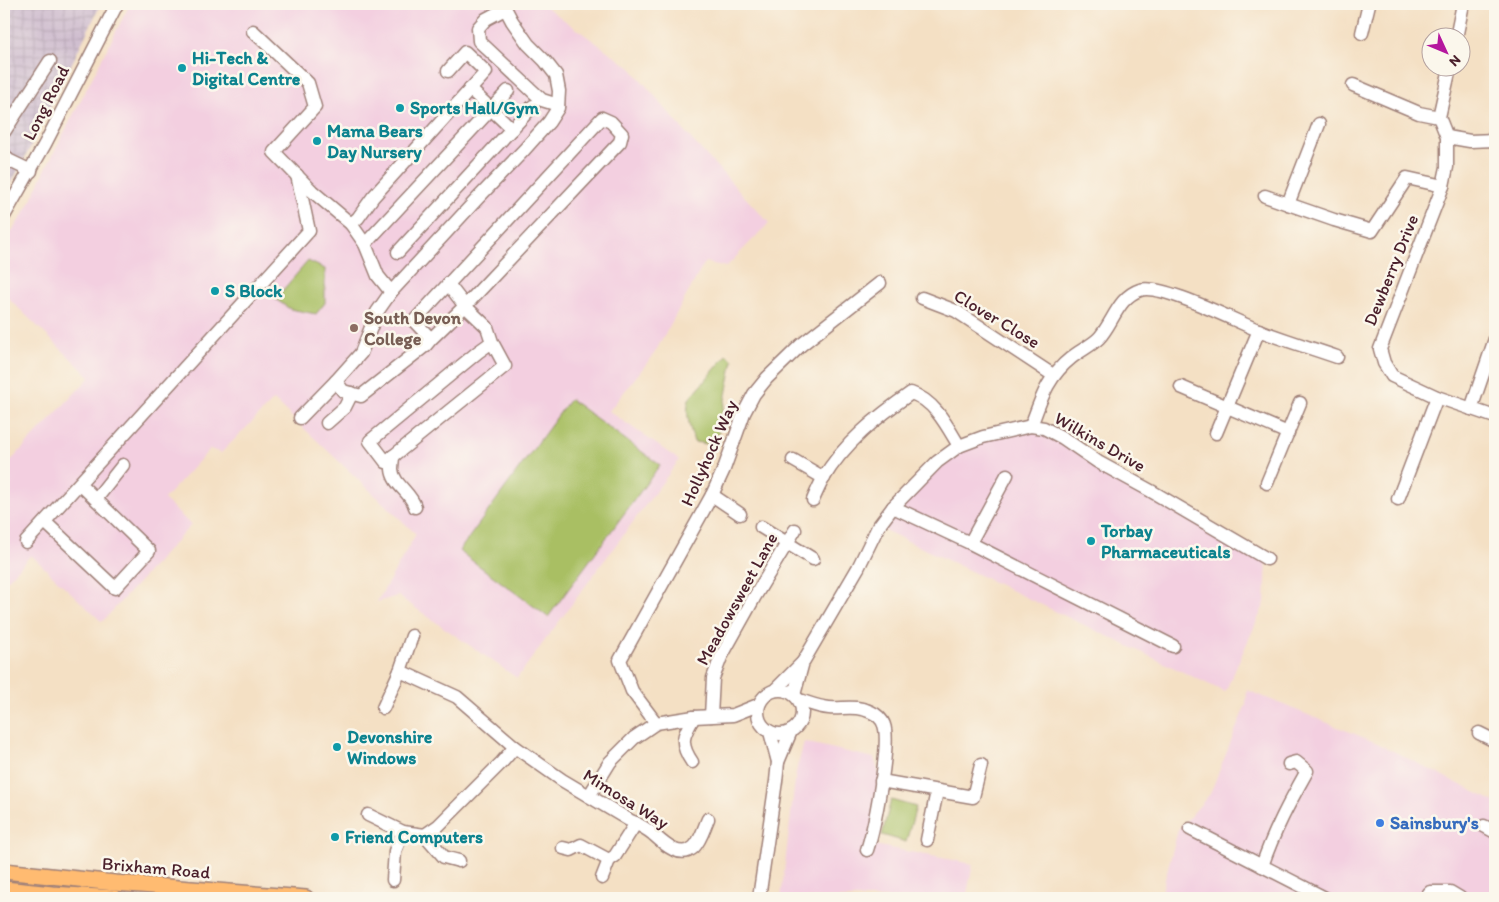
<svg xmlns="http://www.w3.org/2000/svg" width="1499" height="902" font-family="Itim,sans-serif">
<defs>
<pattern id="industrial-grid" width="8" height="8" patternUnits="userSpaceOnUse" patternTransform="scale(1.25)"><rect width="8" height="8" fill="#cfbdcf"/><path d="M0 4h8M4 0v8" fill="none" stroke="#b3a2b2"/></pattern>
</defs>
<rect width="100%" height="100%" fill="#fbf7ec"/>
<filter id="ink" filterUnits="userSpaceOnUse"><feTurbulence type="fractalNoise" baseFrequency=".02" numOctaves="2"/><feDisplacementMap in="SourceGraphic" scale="10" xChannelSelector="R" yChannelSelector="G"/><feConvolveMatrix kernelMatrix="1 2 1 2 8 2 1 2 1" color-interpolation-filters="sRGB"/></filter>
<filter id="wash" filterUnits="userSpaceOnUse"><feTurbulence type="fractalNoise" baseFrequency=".0096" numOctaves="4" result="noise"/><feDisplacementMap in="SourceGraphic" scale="20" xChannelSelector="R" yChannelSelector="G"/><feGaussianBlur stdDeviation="1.12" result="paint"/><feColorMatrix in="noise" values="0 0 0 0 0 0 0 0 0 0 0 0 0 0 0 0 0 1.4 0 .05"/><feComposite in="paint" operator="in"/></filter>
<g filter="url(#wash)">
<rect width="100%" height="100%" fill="#f4e0c4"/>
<g fill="#f3cfe0">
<path d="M130,4h412l89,64 62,73 76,82 -43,44 -21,-5 -51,92 -45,57 70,49 -162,218 -119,-82 -21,6 39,-68 -142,-134 -53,53 -11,-4 -46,50 27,26 -89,97 -71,-67 -27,29v-116l86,-91 -86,-83v-51l24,-36 21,-45z"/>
<path d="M1031,426l236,133 -2,44 -40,89 -347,-165 81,-81z"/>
<path d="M1247,690l130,53 118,59v96h-335l18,-68 32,-36 36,-90z"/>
<path d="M804,742l70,16 7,23 -12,63 104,20 -7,34h-185l15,-126z"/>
</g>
<path fill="url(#industrial-grid)" d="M4,4h97l-71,144 -26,49z"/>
<g fill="#a9bf63" stroke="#7a6f47">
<path d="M308,261l17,8v34l-9,11 -26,-5 -15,-10z"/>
<path d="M727,355l6,5 -17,85 -22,-3c-4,-15 -9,-27 -5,-43z"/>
<path d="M570,399l90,66 -112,152 -89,-66z"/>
<path d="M891,800l25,7 -10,35 -24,-7z"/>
</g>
</g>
<g filter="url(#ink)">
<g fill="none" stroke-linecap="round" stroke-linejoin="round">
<g stroke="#9f8078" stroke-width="15">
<g id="minor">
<path d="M505,9l-19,10 -8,9 1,13 63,59 16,5"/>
<path d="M253,31l55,52 7,24 -41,45 38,39 39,33 14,20 13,32 13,16"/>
<path d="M1362,33l7,-29"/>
<path d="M1456,38l7,-34"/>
<path d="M1450,68l-11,49 8,20v30l-4,19 -63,163 4,14 8,13 45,21 58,20"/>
<path d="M1353,85l66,28 20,4"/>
<path d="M470,89l42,40"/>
<path d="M4,132l46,-71"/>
<path d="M1447,137l23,4 25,-1"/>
<path d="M4,154l4,6 23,11"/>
<path d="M1265,196l69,24 38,11 35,-53 36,8"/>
<path d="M1288,204l31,-80"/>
<path d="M4,216l41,-72 72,-140"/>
<path d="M351,224l7,-6 15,-21 113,-125 -21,-20 -17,19"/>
<path d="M365,244l143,-153"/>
<path d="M398,252l135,-146"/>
<path d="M448,284l17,22 22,21 5,15 13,24 -119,96 -16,-21 108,-89 14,-10"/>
<path d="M922,298l34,13 97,64"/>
<path d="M336,381l7,10 18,5 65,-51 5,-6 -17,-18 188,-203 9,4 11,12 -2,8 -155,164 -34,33"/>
<path d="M1181,387l107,46"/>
<path d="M1471,409l24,-70"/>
<path d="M300,418l36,-37 25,-28 16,-41 14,-20 87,-94 46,-48 25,-28 9,-14 1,-17 -3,-16 -11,-14 -17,-17 -16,-23 -9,-17"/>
<path d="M327,423l18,-16 7,-14"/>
<path d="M1031,426c10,-27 17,-50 40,-68 8,-7 20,-12 28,-20 14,-15 19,-41 41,-48 21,-7 95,31 118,40 26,10 53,18 79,27"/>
<path d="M1216,433l43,-103"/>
<path d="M393,456c0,4 -1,9 -1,13 1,16 19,23 23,38"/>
<path d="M793,460l31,18"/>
<path d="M1267,483l33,-80"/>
<path d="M712,495l28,19"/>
<path d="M96,499l27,-34"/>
<path d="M1398,499l39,-102"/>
<path d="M813,500c3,-7 6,-14 10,-21 20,-35 55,-63 88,-86 24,8 36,33 48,53"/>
<path d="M893,507l77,36 203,103"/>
<path d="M45,522l70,66 34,-37 -69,-67"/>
<path d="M761,527l52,32"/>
<path d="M26,542l283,-311 -12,-56"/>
<path d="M970,543l37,-68"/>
<path d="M400,671l57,26 58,50 47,33 67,40c8,4 17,8 24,14 10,9 27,26 41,13 7,-7 10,-19 14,-28"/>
<circle cx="780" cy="712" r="22"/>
<path d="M775,690l28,-28"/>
<path d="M794,695l9,-33 55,-94 20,-41 15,-20 44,-45 22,-16 24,-9 48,-11 13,2 19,10 35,24 53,29 116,68"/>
<path d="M799,700c10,3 19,7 30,8 14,1 28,-3 42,4 5,2 11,7 13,13 7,19 -10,104 -17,125"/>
<path d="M383,708l17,-37 12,-35"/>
<path d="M711,716l2,-38 8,-21 33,-59 41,-68"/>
<path d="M656,723l-24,-32 -12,-31 92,-165 12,-26 20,-56 10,-19 13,-16 34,-33 79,-62"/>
<path d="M1479,733l16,8"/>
<path d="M692,762c-13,-19 -9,-27 2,-45"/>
<path d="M778,762l13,-31"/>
<path d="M881,781l92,16 8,-32"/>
<path d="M589,796l21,-34 24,-24 22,-15 38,-6 39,-2 25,-10"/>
<path d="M368,815l35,17 22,3 19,22 15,4"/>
<path d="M1484,826l11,6"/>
<path d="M1190,829l135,69"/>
<path d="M425,835l13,-9 64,-64 13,-15"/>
<path d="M927,840l10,-49"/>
<path d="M563,848l8,2 10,-5 28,15 6,-4 21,-33"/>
<path d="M1262,866c12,-35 27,-63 45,-95l-11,-9 -7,2"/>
<path d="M602,878l7,-18"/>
<path d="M393,880l2,-29 8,-19"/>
<path d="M759,898l17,-117 2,-19 -8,-30"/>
<path d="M1425,898l5,-6h20l10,6"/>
</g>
</g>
<g stroke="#9f8078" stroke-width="18">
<g id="major">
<path d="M4,871l111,12 191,15"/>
<path d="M4,889l48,5 62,4"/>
</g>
</g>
<use href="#minor" stroke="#fff" stroke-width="12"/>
<use href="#major" stroke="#ffbb71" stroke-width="15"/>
</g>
</g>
<g fill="#0f9aa8" stroke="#fbf7ec" stroke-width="2">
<circle cx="182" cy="68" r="5"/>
<circle cx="400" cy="108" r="5"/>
<circle cx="317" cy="141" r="5"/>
<circle cx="215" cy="291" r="5"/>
<circle cx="1091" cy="541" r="5"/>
<circle cx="337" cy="747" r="5"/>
<circle cx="335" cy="837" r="5"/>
</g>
<circle fill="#8d6e63" stroke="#fbf7ec" stroke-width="2" cx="354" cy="328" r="5"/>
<circle fill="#3f7fe0" stroke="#fbf7ec" stroke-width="2" cx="1380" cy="823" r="5"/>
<g text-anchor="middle" stroke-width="5" stroke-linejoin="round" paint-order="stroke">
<g font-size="18" font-weight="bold" fill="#0d838f" stroke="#fbf7ec" text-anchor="start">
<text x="192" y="64">Hi-Tech &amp;<tspan x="192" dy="21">Digital Centre</tspan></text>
<text x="410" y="114">Sports Hall/Gym</text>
<text x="327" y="137">Mama Bears<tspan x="327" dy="21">Day Nursery</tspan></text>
<text x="225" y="297">S Block</text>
<text x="1101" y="537">Torbay<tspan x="1101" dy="21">Pharmaceuticals</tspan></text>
<text x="347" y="743">Devonshire<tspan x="347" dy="21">Windows</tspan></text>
<text x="345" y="843">Friend Computers</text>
</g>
<g font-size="18" fill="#4a1f2b" stroke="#fbf7ec">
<text transform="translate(46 103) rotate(-63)" y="6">Long Road</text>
<text transform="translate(1391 270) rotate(-68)" y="6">Dewberry Drive</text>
<text transform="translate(997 319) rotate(31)" y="6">Clover Close</text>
<text transform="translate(1100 442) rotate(30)" y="6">Wilkins Drive</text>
<text transform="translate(709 453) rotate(-66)" y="6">Hollyhock Way</text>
<text transform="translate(737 599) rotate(-61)" y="6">Meadowsweet Lane</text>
<text transform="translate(626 799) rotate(32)" y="6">Mimosa Way</text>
<text transform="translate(156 868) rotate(5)" y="6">Brixham Road</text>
</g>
<g font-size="18" font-weight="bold" fill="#785e54" stroke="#fbf7ec" text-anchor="start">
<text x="364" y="324">South Devon<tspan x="364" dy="21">College</tspan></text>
</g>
<g font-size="18" font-weight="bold" fill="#366cbe" stroke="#fbf7ec" text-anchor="start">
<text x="1390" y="829">Sainsbury's</text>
</g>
</g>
<rect width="1499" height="902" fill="none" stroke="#fbf7ec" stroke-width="20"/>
<g transform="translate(1446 52) rotate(134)"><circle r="24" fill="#fbf7ec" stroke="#b4a19f"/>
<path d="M0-4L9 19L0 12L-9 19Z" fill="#b5179e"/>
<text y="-8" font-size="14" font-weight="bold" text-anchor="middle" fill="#4a1f2b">N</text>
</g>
</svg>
